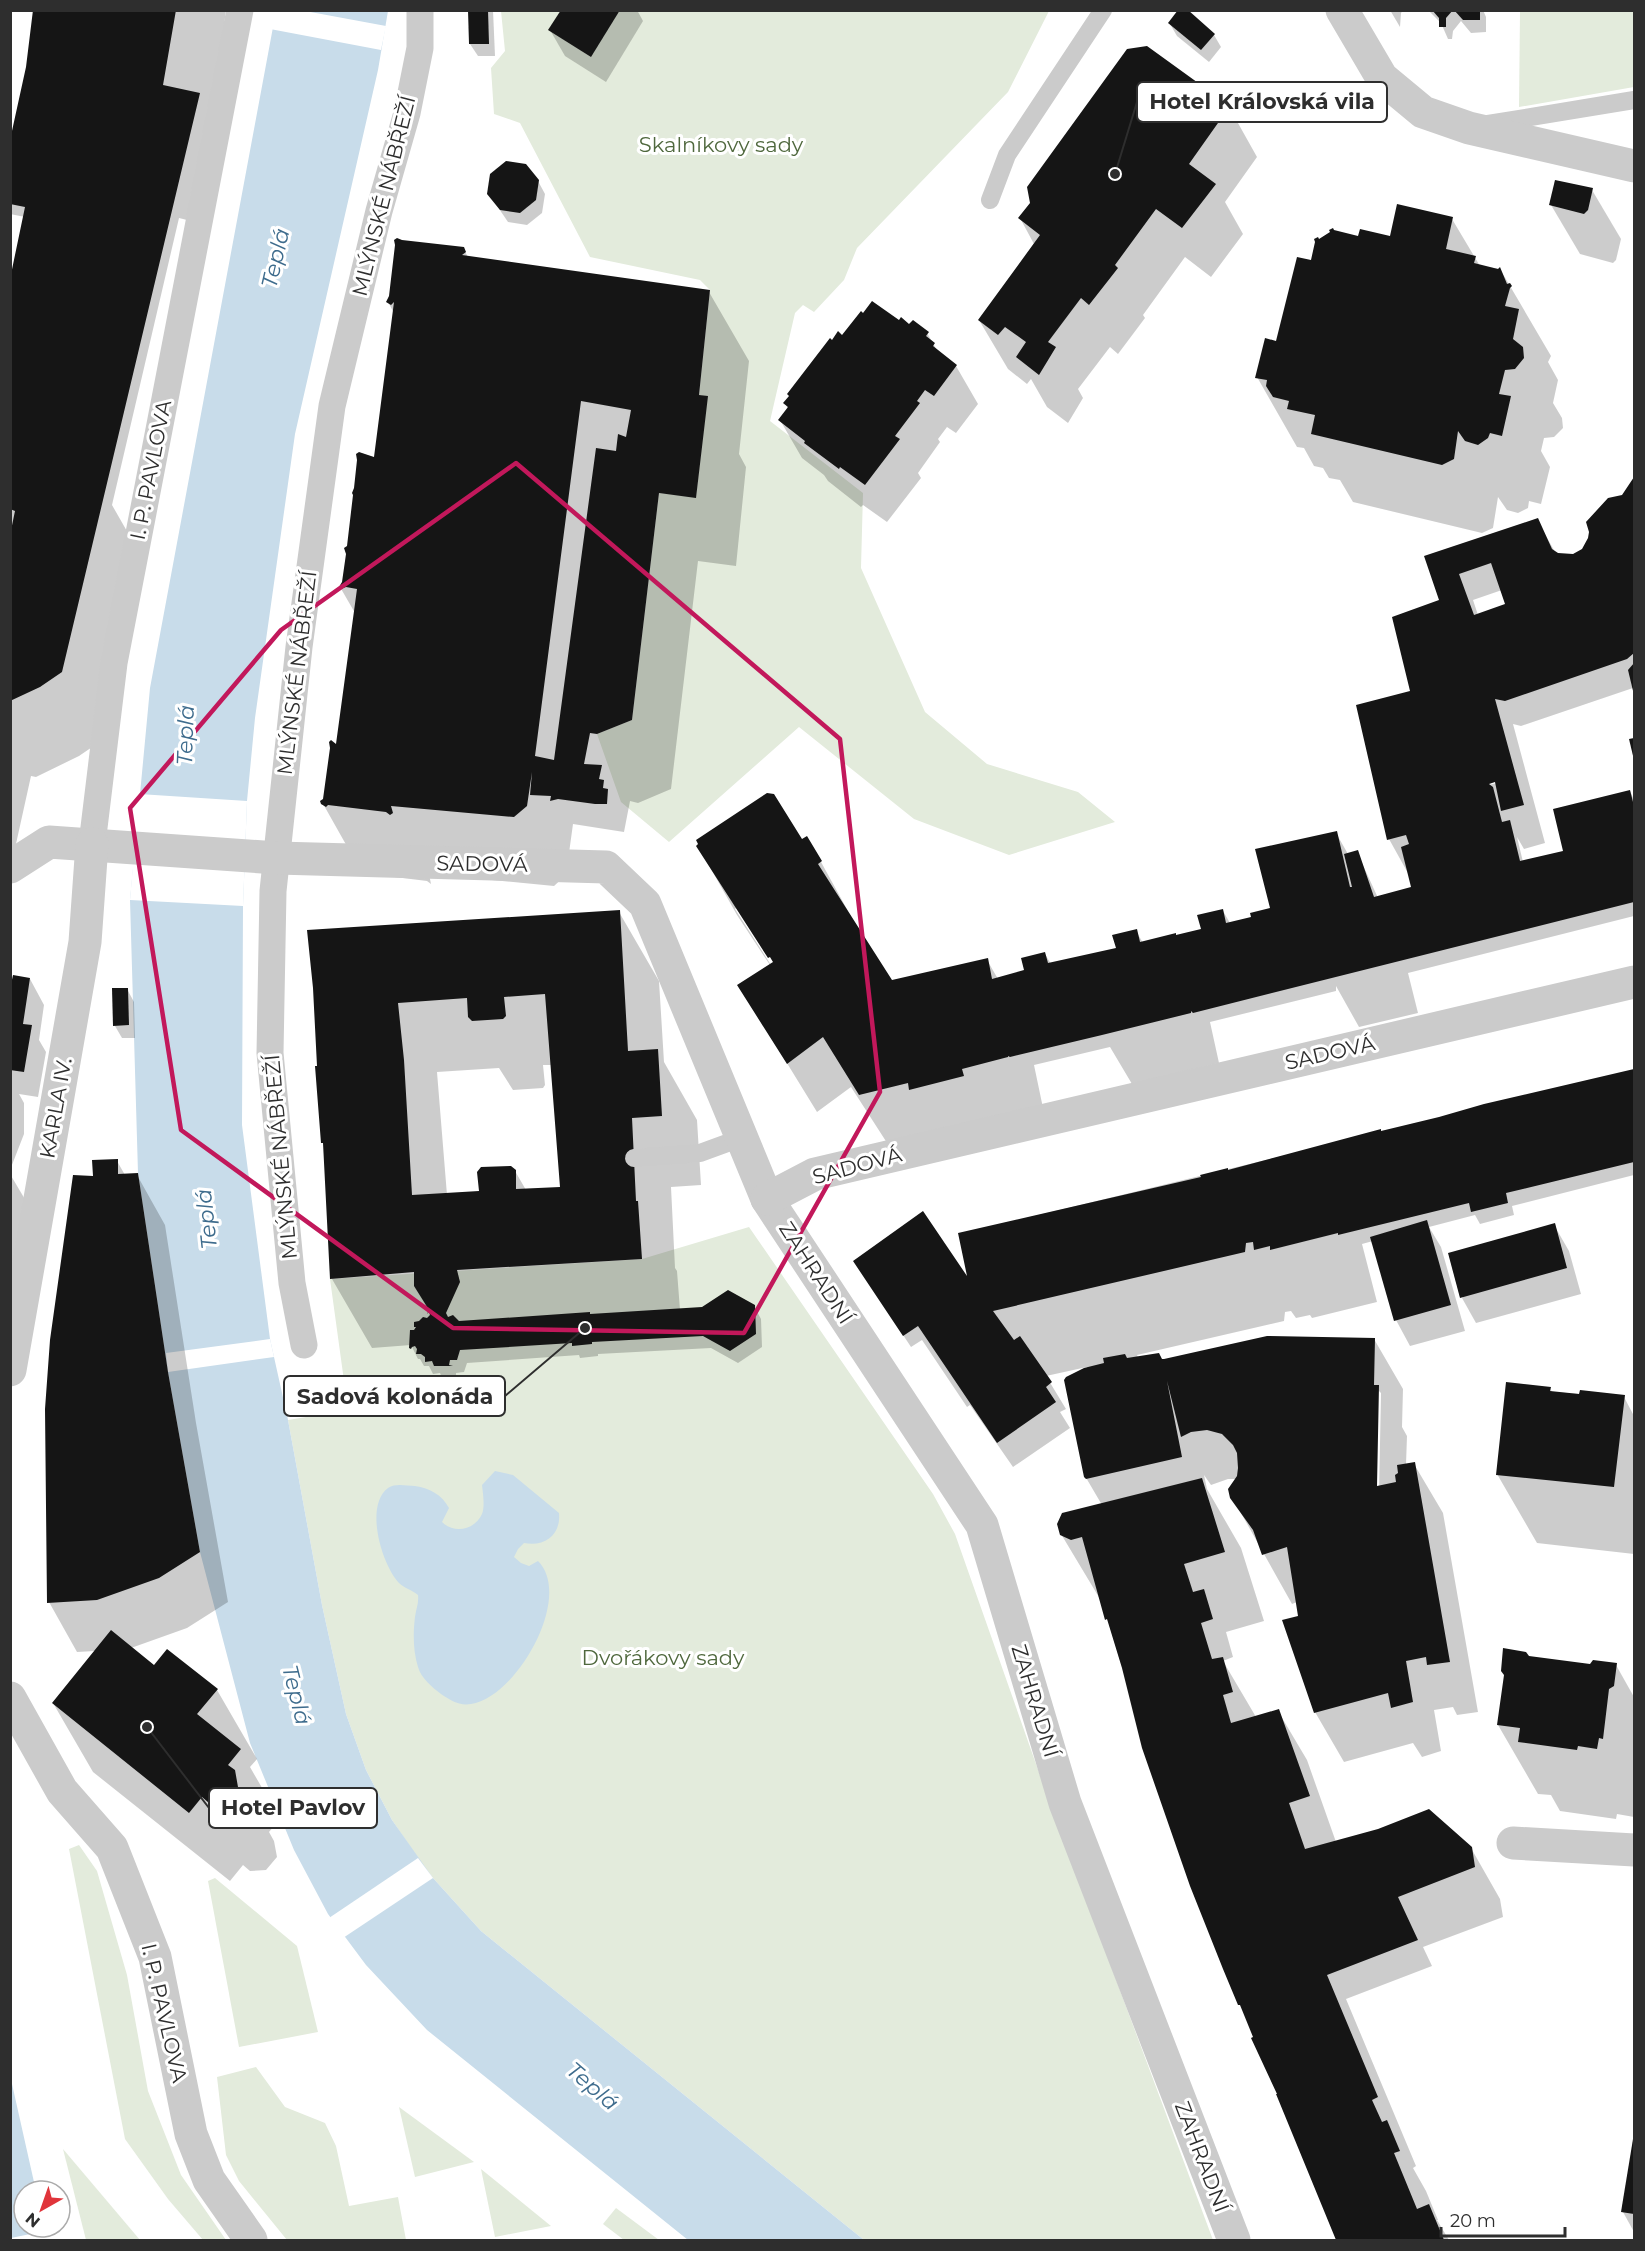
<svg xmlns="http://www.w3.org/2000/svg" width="1645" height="2251" font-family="Montserrat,sans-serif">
<rect width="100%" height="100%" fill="#fff"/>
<g fill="#e3ebdc">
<path d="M501,11h548l-41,81 -151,156 -13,32 -30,32 -11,-7 -8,8 -25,108 93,72 -2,75 64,144 62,52 91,28 37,30 -106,33 -95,-36 -115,-92 -130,115 -48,-40 -24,-68 35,-14 27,-227 37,4 11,-100 -8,-2 11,-105 -10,-10 -110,-23 -70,-134 -26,-9 -3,-46 14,-17z"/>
<path d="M1520,11h114v76l-115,20z"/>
<path d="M749,1227l184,267 22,40 87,247 171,459h-349l-383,-309 -48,-53 -15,-20 -26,-38 -26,-50 -20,-56 -24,-109 -34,-185 60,-10 -18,-131 312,-20z"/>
<path d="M79,1845l18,26 30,104 21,116 33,84 45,65h-23l-35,-41 -43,-60 -56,-290z"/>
<path d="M215,1878l82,68 21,86 -79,15 -31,-166z"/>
<path d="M256,2067l29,40 40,16 11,23 13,60 49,-9 8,43h-119l-48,-59 -13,-26 -9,-78z"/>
<path d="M399,2107l75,55 -59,15z"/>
<path d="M63,2149l77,91h-54z"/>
<path d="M481,2169l70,57 -56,11z"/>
<path d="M616,2208l43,32h-35l-21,-16z"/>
</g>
<g fill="#c8dcea">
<path d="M276,11h112l-10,59 -83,364 -40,284 -8,83 -4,105 -1,219 28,214 18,81 34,185 24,109 20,56 26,50 41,58 48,53 383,309h-176l-261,-210 -61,-65 -38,-51 -34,-64 -44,-107 -50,-191 -32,-180 -30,-199 -8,-273 20,-212z"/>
<path d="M495,1471l18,4 46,38c2,22 -14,34 -35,30l-6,6 -4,8 7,6 8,3 9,-5c36,36 -22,137 -67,143 -12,2 -21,-4 -30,-10 -9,-7 -20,-16 -23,-27 -5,-16 -5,-34 -3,-50 1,-8 4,-14 3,-22 -6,-5 -14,-7 -19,-12 -17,-18 -35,-77 -11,-95 8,-5 18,-2 27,-2 15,2 27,9 34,22l-7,14c12,12 33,8 40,-8 3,-8 1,-20 0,-29z"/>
<path d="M10,2075l26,116h-12v36h20l1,4 -34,7z"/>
</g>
<g fill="#fff">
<path d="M274,11h31l81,15 -5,24 -111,-21z"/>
<path d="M139,794l108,7 -4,105 -113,-6z"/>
<path d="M270,1339l4,18 -106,15 -2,-19z"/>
<path d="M418,1858l15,20 -90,60 -14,-20z"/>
</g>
<g fill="#0003" fill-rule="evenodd">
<path d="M35,10h191l-27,213 -20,-5 -67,287 32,56 -43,180 -22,15 -43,21 -5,-1 -21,95v-585l15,-69 -15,-3v-67l17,-80z"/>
<path d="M469,10h24l2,46h-17l-8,-12z"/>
<path d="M562,10h75l6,11 -37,61 -41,-26 -15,-26z"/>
<path d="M1390,10h13l-2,3 -1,14z"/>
<path d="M1428,10h55l3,7v15l-15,1 -10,-12 -8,10 -1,8h-4l-7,-16z"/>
<path d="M1170,24l44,11 7,12 -12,15 -32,-26z"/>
<path d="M1229,107l28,50 -32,45 18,32 -32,43 -26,-20 -42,58 2,3 -27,36 -8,-7 -32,42 5,9 -15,25 -21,-16 -16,-28 -4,5 -19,-15 -29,-49 55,-76 -14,-26z"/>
<path d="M538,181l7,13 -3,19 -15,12 -19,-3 -19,-28z"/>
<path d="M1592,190l29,49 -5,21 -3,3 -33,-9 -29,-49z"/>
<path d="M1452,219l28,47 20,3 51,87 -3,6 10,18 -5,23 9,15 1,10 -9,9 -10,1 -3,13 9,16 -9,37 -12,-3 -1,7 -10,5 -11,-3 -9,-13 -5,31 -11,5 -129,-31 -13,-22 -11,-2 -6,-10 -9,-2 -10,-18 -7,-1 -40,-70 21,-35 34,-80 7,-21 40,-4 32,1z"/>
<path d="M463,248l5,9 241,35 40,69 -10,93 7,13 -10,99 -38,-5 -27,228 -33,14 -8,-2 -6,31 -51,-8 -7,51 -12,11 -125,-12 2,10 -4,-3 -65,-8 -40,-71 3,-2 12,-54 18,-133 -15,-26 3,-5 5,-35 27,-88 19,-146 -6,-11z"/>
<path d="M899,322l28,11 11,19 18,14 22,38 -22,29 -9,-6 -9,12 2,3 -22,31 3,5 -34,44 -24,-17 -2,2 -33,-26 -4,-6 -22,-17 -22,-38 8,-11 -3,-6 48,-61 10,-5z"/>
<path d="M1634,480v213l-1,-5 -112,38 -8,-2 32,119 -21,6 -7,-12 6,25 42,-10 65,-61 4,9v116l-226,57 10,40 -59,14 -23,-41v5l-126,31 9,41 -87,21 -22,-37 -76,18 13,62 -147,36 -49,-76 -34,25 -78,-127 31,-20 -33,-50 -39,-69 104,-5 19,21 38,69 33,51 95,-22 11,19 28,-8 19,-17 6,10 67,-15 18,-18 7,12 60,-13 20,-19 7,12 23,-5 19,-9 64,-76 12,21 9,-2 21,46 35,-10 -4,-13 -20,-36 23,-146 29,-92 -15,-44 111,-37 18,32 10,4h8l11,-6zM1502,590l5,15 -29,10 -5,-15zM1502,779v3l-14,3 -2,-2zM737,907l37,56 -3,2 -36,-56z"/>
<path d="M619,912l40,69 5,81 33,58 4,65 -30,2 4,81 2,3 3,39 74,-4 7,13 1,28 -24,16 -27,-15 -113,6v2l-18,2 -1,-3 -112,8 -3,9 -8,1v5h-14l-2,-5 -7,1 -4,-8h-5l-4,-7h-2l-7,-14 -39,3 -40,-69 -18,-291zM543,1065h9l9,124 -35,1 -11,-19 -35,22 -33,2 -10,-123 62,-4 14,22 30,-2 2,-3z"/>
<path d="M30,979l14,26 -5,35 7,12 -8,45 -19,-3 5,9v31l-14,36v-172z"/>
<path d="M127,989l7,13 1,36h-13l-7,-12z"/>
<path d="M1634,1071v104l-122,31 2,9 -34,9 -5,-9 -46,12 12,20 24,84 -55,15 -14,-26 -23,-79 -11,3 15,58 -65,16 -2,-3 -14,3 -5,-7 -6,1 -1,9 -147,34 1,2 24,4 212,-22 29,50 -1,38 5,9 -1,29 8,-1 29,49 35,199 -21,3 -4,-8 -19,3 7,41 -19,6 -9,-14 -69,19 -29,-50 -18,-110 -5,2 -60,-107 4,-18h-8l-17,6 -7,-10 3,14 34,59 23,73 -38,11 7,25 -10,4 33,56 22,-6 29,49 29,82 135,6 29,51 3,18 -80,30 9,19 -86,33 70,167 -3,2 13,23 12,29h-1l12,20h-112l-59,-145 -141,-378 -34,-113 -42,-70 41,-29 -17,-29 2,-109 -41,9 20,33 -6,3 10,16 -57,39 -43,-62 -3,2 -45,-67 -11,7 -49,-74 107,10 -9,-49zM1378,1390l3,3 -2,100h-3z"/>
<path d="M117,1161l8,14h12l28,50 31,198 32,179 -41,26 -56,20 24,19 12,-16 50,39 40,69 -7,8 30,52 -11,13 5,9 3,16 -11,13 -16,1 -7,-6 -13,16 -137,-109 -40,-69 42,-52 -18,1 -28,-50 46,-425z"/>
<path d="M10,1174l39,66 -39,124z"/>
<path d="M1554,1225l15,26 12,43 -105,29 -14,-25z"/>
<path d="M1550,1388l2,4 72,5 10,19v138l-97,-11 -40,-69z"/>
<path d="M1528,1657l62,9 26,-1 18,32v120l-17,-3 -1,5 -56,-8 -9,-16 -13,-1 -40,-69z"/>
<path d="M1634,2140v92l-11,-20z"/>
</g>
<g fill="#151515" fill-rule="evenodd">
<path d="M33,10h143l-13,75 37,8 -138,579 -22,15 -30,14v-166l5,-24 -5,-2v-230l15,-72 -15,-3v-64l16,-73z"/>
<path d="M468,10h20l1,34h-20z"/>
<path d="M561,10h59l-29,47 -43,-27z"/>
<path d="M1178,10h10l27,24 -14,16 -33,-27z"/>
<path d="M1432,10h21l-7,8v9h-7v-9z"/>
<path d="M1454,10h26v10h-17z"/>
<path d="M1147,46l83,60 -41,58 27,20 -34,44 -26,-19 -41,56 3,3 -29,37 -8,-7 -33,44 8,5 -17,28 -23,-18 10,-15 -21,-15 -7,8 -20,-15 62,-85 -22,-17 12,-15 -3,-16 100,-138z"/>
<path d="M506,161l20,3 13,16 -3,20 -16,13 -20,-3 -13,-16 3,-20z"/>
<path d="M1555,180l38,8 -5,22 -4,4 -35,-9z"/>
<path d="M1397,204l56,13 -7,32 30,7 -2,7 24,6 2,-2 7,17 3,-1 2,3 -2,2 -5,18 14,3 -6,30 10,8 1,11 -9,11 -10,1 -6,24 12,2 -9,40 -12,-3 -2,5 -10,7 -13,-4 -7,-10 -4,28 -12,6 -131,-31 4,-19 -28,-6 2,-8 -16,-4 -7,-11 1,-6 -12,-2 10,-40 11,3 21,-84 14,3 4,-18 -1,-3 4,-2 1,2 11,-7 -1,-2 4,-2 1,2 24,6 2,-7 30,7z"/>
<path d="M397,238l5,2 62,7 2,5 -4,3 248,35 -11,105 9,1 -12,102 -37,-5 -27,227 -35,14 -7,-1 -6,31 18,1 -3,14 5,1 -1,8 5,1 -1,15h-12l-37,-5 -8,2 1,-5 -21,-1 2,-23 -5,34 -13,11 -123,-11 2,7 -3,2 -4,-3 -58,-7 -2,2 -5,-3 -1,-3 3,-2 7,-51 -1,-6 2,-2 5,4 21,-155 -11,-2 -5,2 -2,-2 3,-5 4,-28 -2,-6 3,-2 6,-51 -1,-2 2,-5 3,-28 -1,-6 3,-2 15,5 20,-155 -3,3 -5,-3 3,-6 6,-51 -1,-5zM581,401l50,9 -5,27 -8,-3 -2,17 -20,-3 -42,312 -19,-4z"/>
<path d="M872,301l27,19 2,-3 8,7 4,-4 16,12 -3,4 9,7 -2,3 24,19 -23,31 -9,-6 -8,11 3,2 -25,33 5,3 -35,46 -25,-18 -1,2 -35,-26 1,-2 -27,-21 10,-13 -5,-4 6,-7 -2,-2 43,-56 2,2 6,-9 4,4 19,-24 2,2z"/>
<path d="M1634,477v176l-7,6 -122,42 -10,-2 29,106 -23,6 -6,-29 -6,2 4,3 9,35 8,-2 10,41 43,-10 -10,-42 77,-19 4,16v96l-441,111 -2,-2v2l-89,22 -92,22 -2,-1v1l-46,12 2,7 -55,14 -1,-7 -49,12 -36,-58 -36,27 -50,-79 36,-23 -3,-5 -2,1 -72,-112 2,-2 -2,-4 71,-47 7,1 28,45 5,-3 15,25 -4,3 74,116 96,-22 4,21 32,-9 -3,-12 24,-6 3,11 68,-15 -4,-13 25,-6 3,13 36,-9v2l25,-6 -4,-14 26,-6 3,14 25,-6 -1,-4 20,-5 -15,-59 82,-18 13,56h2l-8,-33 14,-4 16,47 37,-10 -10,-40 8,-3 -3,-9 -19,5 -31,-135 54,-14 -18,-74 47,-17 -15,-44 114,-38 14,31 6,4 15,1 9,-5 6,-11 1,-6 -3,-10 22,-24 14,-3zM1491,563l14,41 -31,11 -15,-41z"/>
<path d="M1634,663v32l-6,-25z"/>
<path d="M1634,738v22l-5,-21z"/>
<path d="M620,910l8,141 30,-2 4,67 -30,2 4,83h2l4,58 -185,11 3,12 -14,31 2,4 5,-2 6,6 131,-9v2l112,-7 26,-17 27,15 1,29 -26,17 -27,-15 -111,6v2l-20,2v-3l-112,7 -3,10h-7l-1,5 4,1h-19l-2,-5 -7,1v-5l-4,-3h-5l1,-5 -2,-3 -3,1 -1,2 -2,-1 1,-18h4l2,-3h-2v-5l5,-1 4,-4 4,1 3,-3 -1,-3 -2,2 2,-4 -15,-24v-14l-84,7 -7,-136h-2l-6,-77h2l-4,-78 -6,-58zM545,994l15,193 -44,2v-19l-5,-4 -30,1 -4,5 2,19 -67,4 -8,-135 -6,-57 69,-5 1,19 4,4 31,-2 3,-3 -2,-19z"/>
<path d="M13,975l17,3 -7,46 9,1 -8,47 -14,-2v-81z"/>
<path d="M112,988h16l1,37 -16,1z"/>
<path d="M1634,1069v93l-128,31 2,10 -37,9 -2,-9 -131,32v-2l-68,17v-4l-16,4 -1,-8 -7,1 -1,9 -252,59 21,29 6,-4 32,46 -6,5 10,15 -59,41 -79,-117 -15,10 -50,-75 70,-50 44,65 -9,-43 243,-56 -1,-2 28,-7v2l153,-41v2l58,-14 45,-13z"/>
<path d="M118,1159v15l20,-1 30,199 32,180 -41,26 -62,22 -50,3 -2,-194 5,-69 23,-165 20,1 -1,-16z"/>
<path d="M1427,1220l24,85 -57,16 -24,-84z"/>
<path d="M1555,1223l12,45 -107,30 -12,-45z"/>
<path d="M1267,1336l108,2 -1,47h5l-2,101 19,-4 -1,-7 3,-2 -1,-8 18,-3 35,200 -23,3 -1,-8 -20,4 7,41 -22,6 -3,-15 -74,20 -32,-93 16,-4 -11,-69 -25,8 -9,-25 -23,-32 -2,-9 9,-13 1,-8 -1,-15 -4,-8 -11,-11 -15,-4 -16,2 -10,5 -14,-56 15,76 -96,22 -2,-2 -20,-97 2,-3 18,-9 20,-5 -1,-5 22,-4 2,4 32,-5 3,6h2z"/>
<path d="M1506,1382l45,5 -1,4 29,3 1,-4 45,5 -11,92 -118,-12z"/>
<path d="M1202,1478l23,74 -41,12 9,28 11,-3 9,30 -12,4 11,36 11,-2 10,35 -10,3 8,28 48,-14 31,87 -21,7 16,46 73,-20 51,-20 43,38 3,20 -77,30 20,43 -91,35 51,122 -6,3 10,22 5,-2 13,31 -6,2 23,56 12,-5 15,36h-108l-60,-146h1l-26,-56 2,-1 -13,-32h-2l-15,-36 -33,-83 -48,-138 -20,-80 -15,-49 -2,1 -23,-83 -11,3 -11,-5 -3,-11 5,-11z"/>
<path d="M111,1630l43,35 13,-16 51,40 -21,25 44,35 -13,16 7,5 3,17 -12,14 -17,2 -7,-6 -13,16 -137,-110z"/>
<path d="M1503,1648l23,4 3,4 61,8 3,-4 24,3 -3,23 -5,3 -6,50 -4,-1 -2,11 -19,-3 -1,4 -59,-8 2,-14 -23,-3 7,-50 -3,-4z"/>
<path d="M1633,2139h1v75l-13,-2z"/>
</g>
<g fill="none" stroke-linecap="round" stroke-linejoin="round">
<g stroke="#cbcbcb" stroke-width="18">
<path d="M1488,124l146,-24"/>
<path d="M990,200l17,-45 96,-145"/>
<path d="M634,1158l66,-5 41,-15"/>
</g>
<g stroke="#cbcbcb" stroke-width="27">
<path d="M92,844l22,-181 126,-653"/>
<path d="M304,1345l-12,-62 -22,-230 3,-162 26,-244 33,-241 47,-195 28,-98 13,-65v-38"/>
</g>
<g stroke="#cbcbcb" stroke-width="33">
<path d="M1342,10l40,68 41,34 46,16 165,38"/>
<path d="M10,867l39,-25 228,16 329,9 39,37 122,295 215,326 83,278 169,437"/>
<path d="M767,1199l48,-25 819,-192"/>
<path d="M10,1370l75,-428 7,-98"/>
<path d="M10,1698l52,93 50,57 43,109 36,177 18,46 42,60"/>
<path d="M1513,1843l121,7"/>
</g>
</g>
<path fill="none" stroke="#c2185b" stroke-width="4.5" stroke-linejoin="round" d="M516,463l324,276 40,353 -136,241 -291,-5 -272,-198 -51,-322 151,-178z"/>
<g text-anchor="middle" stroke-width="6" stroke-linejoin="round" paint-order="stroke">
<g font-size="21" fill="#4f683d" stroke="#fff">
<text x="721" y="152">Skalníkovy sady</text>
<text x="663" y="1665">Dvořákovy sady</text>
</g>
<g font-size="21" fill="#2e2e2e" stroke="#fff">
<text transform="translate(384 196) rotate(-76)" y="7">MLÝNSKÉ NÁBŘEŽÍ</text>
<text transform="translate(151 470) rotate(-79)" y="7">I. P. PAVLOVA</text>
<text transform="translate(297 673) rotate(-83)" y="7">MLÝNSKÉ NÁBŘEŽÍ</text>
<text transform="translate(482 864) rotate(1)" y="7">SADOVÁ</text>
<text transform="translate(1330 1053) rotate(-13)" y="7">SADOVÁ</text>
<text transform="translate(56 1108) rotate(-80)" y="7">KARLA IV.</text>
<text transform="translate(281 1157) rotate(-95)" y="7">MLÝNSKÉ NÁBŘEŽÍ</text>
<text transform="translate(857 1166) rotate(-15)" y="7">SADOVÁ</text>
<text transform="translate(816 1273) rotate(57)" y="7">ZAHRADNÍ</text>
<text transform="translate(1035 1701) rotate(73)" y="7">ZAHRADNÍ</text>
<text transform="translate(164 2013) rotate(77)" y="7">I. P. PAVLOVA</text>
<text transform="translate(1202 2157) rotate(69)" y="7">ZAHRADNÍ</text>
</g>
<g font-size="22" font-style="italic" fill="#3e6c8d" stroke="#fff">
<text transform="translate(275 258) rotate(-77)" y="8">Teplá</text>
<text transform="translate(185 735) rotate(-88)" y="8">Teplá</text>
<text transform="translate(206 1219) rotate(-96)" y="8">Teplá</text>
<text transform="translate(297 1695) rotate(76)" y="8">Teplá</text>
<text transform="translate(593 2086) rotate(41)" y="8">Teplá</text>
</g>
</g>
<path fill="none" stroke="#2e2e2e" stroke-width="2" d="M1115 174L1137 102M585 1328L505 1396M147 1727L209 1808"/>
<g fill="#2e2e2e" stroke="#fff" stroke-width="2">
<circle cx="1115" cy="174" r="6"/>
<circle cx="585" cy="1328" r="6"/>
<circle cx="147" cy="1727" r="6"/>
</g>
<g fill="#fff" stroke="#2e2e2e" stroke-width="2">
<rect x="1137" y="82" width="250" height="40" rx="6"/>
<rect x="284" y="1376" width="221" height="40" rx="6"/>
<rect x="209" y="1788" width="168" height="40" rx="6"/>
</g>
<g font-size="22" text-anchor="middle" font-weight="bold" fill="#2e2e2e">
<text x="1262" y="109">Hotel Královská vila</text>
<text x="395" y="1404">Sadová kolonáda</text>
<text x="293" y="1815">Hotel Pavlov</text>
</g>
<rect width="1645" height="2251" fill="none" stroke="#2e2e2e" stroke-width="24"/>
<g transform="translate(42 2209) rotate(220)"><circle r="28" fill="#ffffff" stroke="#ababab" stroke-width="1.5"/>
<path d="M0-4.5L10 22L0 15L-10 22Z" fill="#e0353b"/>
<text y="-9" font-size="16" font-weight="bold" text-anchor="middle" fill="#2e2e2e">N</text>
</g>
<path d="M1441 2227v9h124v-9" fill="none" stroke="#2e2e2e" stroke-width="3"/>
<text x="1450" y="2227" font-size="18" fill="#2e2e2e" stroke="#ffffff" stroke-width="4.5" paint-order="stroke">20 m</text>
</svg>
